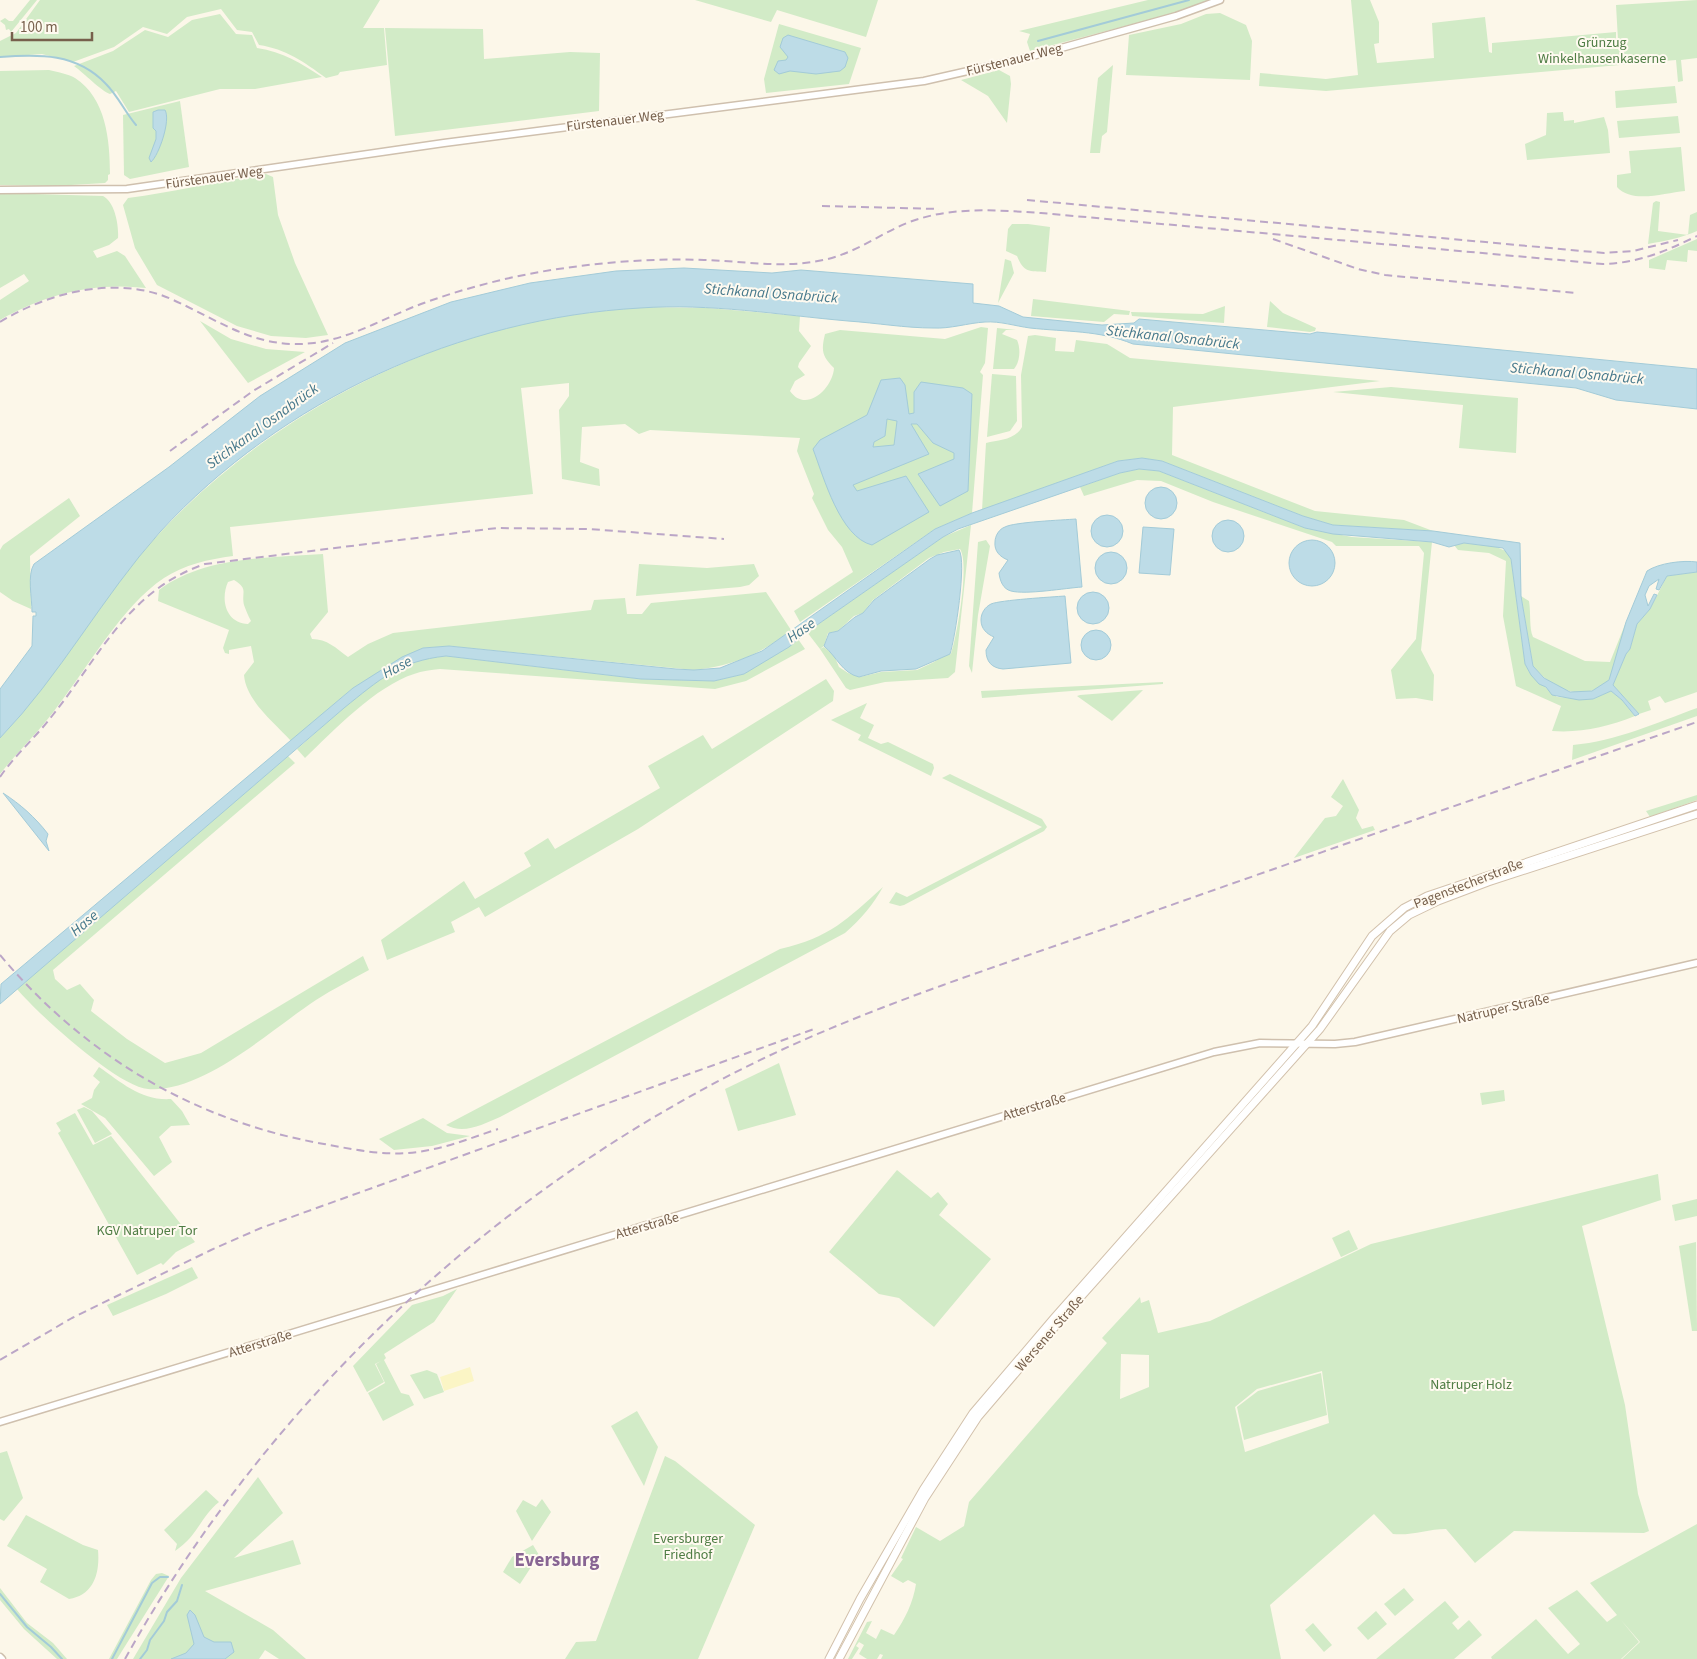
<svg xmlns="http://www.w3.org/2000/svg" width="1697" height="1659" font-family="'Source Sans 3',sans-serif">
<rect width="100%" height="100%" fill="#fcf7e9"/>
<g fill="#d2ebc7" fill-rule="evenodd">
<path d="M30,0h7l-26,32 -2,-3 -3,1 -1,-5 -5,-4 5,-3 4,3h4z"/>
<path d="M40,0h340l-17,28h21l3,37 -47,7 -2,3 -12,3c-22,-16 -40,-29 -67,-33l-7,-13 -15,-2 -16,-21 -34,8 -20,17 -24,-7 -29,20 -41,15 -31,-8 -42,3v-16l16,-8z"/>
<path d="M695,0h183l-12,37 -89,-27 -6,12z"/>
<path d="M1148,0h63l-36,13 -145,38 -3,-9 3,-8 -11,-3z"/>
<path d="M1351,0h19l9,22v21l-5,1 3,19 57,-5 -2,-35 53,-6 4,35 3,1v-10l124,-11v8h2l-2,-35 81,-5v58l-16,2 2,21 -5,1 -2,-22 -350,31 -67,-5 1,-13 66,6 32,-4z"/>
<path d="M1220,13l26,12 6,16 -2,39 -124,-5 3,-40 52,-11 25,-10z"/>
<path d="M220,14l16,20 16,1 5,13c26,4 44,15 65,29l-67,12h-35l-91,23 -13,-21 -6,3c-9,-3 -26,-21 -36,-28l39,-15 32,-21 23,7 24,-17z"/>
<path d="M779,24l82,24 -12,36 -83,9 -2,-14z"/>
<path d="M385,28l98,1 1,30 86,-7 30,1 -1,58 -204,25z"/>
<path d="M1113,65l-6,67 -5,4 -2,17h-10l8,-75z"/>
<path d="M49,70c8,2 19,4 26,8 31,20 35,62 35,96l-2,1v5l-3,3 -51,3 -54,-1v-114z"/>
<path d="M999,70l11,6 1,8 -4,39 -19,-27 -27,-16z"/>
<path d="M1675,86l2,17 -61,5 -1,-17z"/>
<path d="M180,101l9,66 -59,12 -6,-4 -1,-60z"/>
<path d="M1563,112l1,9 10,-1v3l30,-6 4,13 2,23 -83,7 -2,-16 21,-9 1,-22z"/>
<path d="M1678,116l2,17 -61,5 -2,-17z"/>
<path d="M1681,147l4,44c-21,2 -53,13 -68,-4v-12l14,-2 -2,-22z"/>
<path d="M266,174l7,3 5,38 17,48 33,72 -22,3 -35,-2 -34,-10 -80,-41 -22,-37 -12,-43 5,-7c47,-6 92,-17 138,-24z"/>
<path d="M0,193l103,3c12,6 16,30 15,42l-9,7 -16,6 4,7 20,-7 8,5 21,32c-52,-6 -101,6 -146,32v-20l29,-19 -5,-7 -24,14z"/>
<path d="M1656,201l4,1 -2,29 30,4 2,-20 7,-3v19c-16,7 -32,10 -49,13l5,-41z"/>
<path d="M1012,224h16l22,3 -4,45c-17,-1 -22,1 -29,-16l-11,-5 2,-22z"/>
<path d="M1697,239v30v-18l-9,-1 -1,12 -20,-2 -2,10 -16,-2v-8z"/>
<path d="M1005,259l6,2 3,12 -16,30z"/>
<path d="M1033,299l97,12 -1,4 -15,-1 -10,8 -73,-6z"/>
<path d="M1270,301l13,12 33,15 -1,3 -5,1 -43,-5z"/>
<path d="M1225,306l-1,17 -92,-7 -1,-4 72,2z"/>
<path d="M642,307l66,1 92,8 -1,15 12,15 -12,17 -1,4 7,8 -10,6 -5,10c16,23 43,-3 44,-23 -12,-12 -13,-17 -9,-34l15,-4 105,9 36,-12 7,1 -3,35 -5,9 3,3 -11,138 -37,16 -135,93 -6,-11 59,-39 -11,-25 -14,-17 -16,-32 2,-4 -17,-43 3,-13 -150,-8 -11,4 -14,-10 -43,3 -2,35 19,7 1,17 -38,-7 -3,-69 10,-14v-13l-48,5 12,106 -303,33 3,29c-24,3 -49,9 -69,22 -42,28 -76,89 -107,129 -17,24 -39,44 -57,67v-36c53,-55 90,-125 140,-183 92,-107 216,-184 351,-223 49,-14 100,-20 151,-25z"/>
<path d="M200,321l31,18 35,10 39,3 -57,31z"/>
<path d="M997,328l19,2h-10l-4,4 15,6c4,9 3,22 -3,29h-21z"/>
<path d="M1035,335l21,3 -1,13 19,1 2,-12 31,4 23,14 250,23 -207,26 -1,48 143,56 89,9 29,11 -100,-6 -30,-9 -141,-55 -20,-3 -24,3 -136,49 4,-67c13,-3 29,-3 36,-16l-1,-52 7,-39z"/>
<path d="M992,374l24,2 1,45 -7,10 -23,6z"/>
<path d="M1391,387l127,11 -2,55 -57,-5 4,-43 -130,-13z"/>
<path d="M1139,469l20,2 146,57 47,9 80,5 -11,108 13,25 -1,26 -17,-3 -20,1 -5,-29 25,-31 8,-86 -5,-7h-83l-4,-4 -119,-40 -52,-21 -24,-1 -53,16 -4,-9 40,-14z"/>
<path d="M69,498l11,18 -50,40 1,53 -18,-8 -13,-9v-42l3,-5z"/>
<path d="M971,525l-16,147 -7,6 -63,4 -35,8 -4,-2 -26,-39 4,-2 10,8 5,12 9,6 12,4 21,-5 36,-2 17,-8 9,-6 8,-2c6,-17 19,-90 9,-105l-16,3 -15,6 -56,42 -10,13 -9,3 -16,15 -10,2 -4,13 -4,3 -13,-17 136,-95z"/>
<path d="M986,540l4,6 -12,69 -6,58 -3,-7 9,-124z"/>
<path d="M1464,543l30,3 14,6 3,7 14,105 6,11 26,22 36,2 18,-8 11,9 13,16c-28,11 -53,17 -83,15l9,-25 -45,-20 -13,-70 3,-55 -17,-8 -31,-3 -4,-5z"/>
<path d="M323,554l5,58 -18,22 2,5c15,0 24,9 36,18l20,-13 25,-11 198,-23 3,-10 31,-2 2,16h15l9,-11 115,-11 25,38c-29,24 -59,36 -97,40l-245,-24 -26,2 -70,40 -62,53c-16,-18 -45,-40 -47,-66l10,-13 -3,-16 -22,4v4l-4,-1 -2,-5 6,-18 -71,-29 1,-11c45,-34 110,-32 164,-36zM234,580c15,9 7,12 10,25 2,5 4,11 7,16l-3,3c-22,-1 -28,-24 -20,-42z"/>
<path d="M639,564l68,4 47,-4 5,12 -10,9 -9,2 -104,9z"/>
<path d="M1697,572v120l-32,11 -5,-7 -12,5 3,9 -12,4 -26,-29 13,-31 4,-5 7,-25 13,-15 17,-33z"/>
<path d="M1521,596l8,5c2,11 0,28 4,36l52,24 25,1 16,-40c-4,18 -7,40 -16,56 -3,5 -7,8 -12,10 -25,12 -49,-3 -65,-22z"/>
<path d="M798,639l7,10 -59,32 -31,8 -275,-20c-9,1 -18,2 -26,5 -38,12 -81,57 -109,84l-8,-9c31,-26 71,-68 107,-85 14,-6 28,-7 42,-8l195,23 73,2 30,-7z"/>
<path d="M826,679l8,12 -1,10 -195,128 -153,88 -6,-10 -28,15 4,10 -68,28 -6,-20 83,-59 11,18 56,-33 -7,-13 24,-15 7,11 105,-61 -12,-22 55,-31 9,14z"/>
<path d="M1163,682v2l-181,14 -1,-7z"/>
<path d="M1143,690l-31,31 -35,-25 3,-1z"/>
<path d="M867,703l-7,15 14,7 -6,13 13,6 7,-2 45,22 1,4 -3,8 -73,-36 3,-5 -30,-15z"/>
<path d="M1697,708v8l-125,44 1,-15c43,-4 83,-22 124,-37z"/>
<path d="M288,756l7,7 -242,207 2,9 12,11 13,-6 14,16 -3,11 36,28 38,24 36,-10 162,-97 6,14c-18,10 -36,19 -53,30 -44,29 -113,93 -168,89 -30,-2 -111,-76 -131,-100z"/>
<path d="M950,774l92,45 5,8 -3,4 -140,74 -4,1 -11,-3 7,-11 11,5 135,-70 -100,-49z"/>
<path d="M1343,779l16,31 -3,8 6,11 11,-3 2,4 -81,28 31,-40 11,-2 7,-10 -12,-9z"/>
<path d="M1697,795v5l-47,17 -4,-6z"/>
<path d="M883,887c-10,18 -22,32 -38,46l-345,184c-17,7 -36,18 -54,8l334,-176c51,-12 66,-29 103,-62z"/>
<path d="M779,1063l17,52 -58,16 -13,-42z"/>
<path d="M99,1067c23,16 43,34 72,32l11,12 8,14 -19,1 -12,11 13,25 -18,14 -49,-58 -24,-14 11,-6 2,-8 6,-8 -7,-6z"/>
<path d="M1504,1090l1,11 -23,4 -2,-12z"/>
<path d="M84,1107l8,4 20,23 -17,9 -18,-33z"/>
<path d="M75,1113l18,32 18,-9 84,106 -19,10 -13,13 -2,-2 -24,12 -79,-142 3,-2 -5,-8z"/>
<path d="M423,1118l24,15 23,3 -38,10 -38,4 -15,-11z"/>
<path d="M897,1170l34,28 7,-6 10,12 -9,11 52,44 -57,68 -35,-29 -20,-4 -50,-42z"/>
<path d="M1658,1174l3,26 -79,26 43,179 13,89 11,37 -5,2 -130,-2 -39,32 -29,-34c-18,0 -35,7 -53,5l-19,-20 -104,91 11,54h-400l2,-4 -3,-1 -3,5h-10l-8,-5 5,-9 -5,-3 -3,4 3,2 -7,11h-4l19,-37 5,-1 -6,12 10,6 5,-10 13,6c11,-16 19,-32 22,-51l-8,-4 -5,3 -12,-7 12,-17 -2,-1 15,-31 24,14 24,-15 5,-24 138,-159 -5,-5 38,-41 1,6 8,-3 9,33 52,-12 161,-77zM1121,1354l28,1v32l-29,12zM1322,1371l7,52 -84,29 -10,-45 22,-18z"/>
<path d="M1697,1199v17l-22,5 -3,-16z"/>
<path d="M1349,1230l9,19 -17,8 -9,-19z"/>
<path d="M1696,1242l1,89h-5l-13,-85z"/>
<path d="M192,1267l6,11 -32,16 -53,22 -6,-11z"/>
<path d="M457,1289l-23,33 -50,32 2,4 -2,2 17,33 8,2 5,10 -31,16 -15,-28 17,-10 -9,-19 5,-3 -6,3 9,18 -17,10 -14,-26 59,-61 31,-9z"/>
<path d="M427,1370l10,4 7,18 -20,7 -14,-24z"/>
<path d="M1321,1373l6,42 -83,25 -7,-33 21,-16z"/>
<path d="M637,1411l21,36 -14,39 -33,-60z"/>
<path d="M7,1451l16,47 -19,23 -4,-2v-66z"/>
<path d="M665,1456l10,5 80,64 -57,134h-133l11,-17 20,-1z"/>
<path d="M258,1477l25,36 -49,45 59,-18 8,24 -96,27 68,39 33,29h-27l-14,-9 -6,9h-126l48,-81 3,2 -3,-2z"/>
<path d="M206,1490l13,12c-19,15 -21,34 -44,49l2,-7 -13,-14z"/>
<path d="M542,1499l9,13 -19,29 -16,-30 7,-11 13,7z"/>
<path d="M26,1515l57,30 15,5c2,23 -4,45 -29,49l-29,-17 7,-13 -40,-23z"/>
<path d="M1697,1524v135h-75l18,-17 -19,-22 18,22 -18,17h-129l-1,-2 45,-38 32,35 12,-10 -32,-36 29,-18 30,32 10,-7 -27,-32z"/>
<path d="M533,1545l6,10 -19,29 -17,-12 9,-15z"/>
<path d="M162,1573l7,3 -52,83h-8l42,-79 5,-6z"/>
<path d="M0,1588l27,35 26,20 14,16h-10l-33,-30 -24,-29z"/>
<path d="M1404,1588l10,12 -19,16 -11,-12z"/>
<path d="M1445,1601l14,16 -7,6 6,7 11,-10 13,15 -28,24h-78z"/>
<path d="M1376,1611l11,13 -19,16 -11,-12z"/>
<path d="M1313,1623l19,22 -8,7 -19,-22z"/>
</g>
<path fill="#fbf5c5" d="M470,1367l4,14 -30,10 -4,-14z"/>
<g fill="#bddce7" stroke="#a3cbd8" fill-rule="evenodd">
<path d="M788,35l57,17 3,6 -3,9 -5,4 -24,3 -26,-3 -11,3 -5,-4 4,-9 8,-1 2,-3 -8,-10 3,-9z"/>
<path d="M158,110h7c6,10 -6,45 -14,52l-2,-4 7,-19v-8l-3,-3v-16z"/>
<path d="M684,268l88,5 29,-3 172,14v19l26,3 24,11 79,8 32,-2 5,-4 171,15 7,-2 380,37v40l-81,-9 -40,-12 -443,-44c-34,-14 -67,-12 -103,-16 -15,-2 -30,-7 -45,-6 -17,1 -35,7 -52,6 -28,0 -56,-5 -85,-7 -69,-6 -138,-18 -208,-13 -179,10 -358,91 -480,224 -58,65 -100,144 -160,206v-49l32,-43 1,-30h3v-4h-4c0,-14 -5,-37 2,-48l135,-97 91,-71 85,-53 106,-41 79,-19 86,-12z"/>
<path d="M900,378l5,7 4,29 5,-1v-21l7,-10 42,6 9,6 -4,97 -28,15 -22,-32 36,-15v-6l-21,-10 -16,-19h-6l18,30 -76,31 4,6 49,-15 23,36 -57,33c-32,-8 -48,-67 -59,-96l7,-9 47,-25 14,-35zM887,419l10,2 -3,24 -21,2 1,-5 11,-6z"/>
<path d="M1142,458l20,3 141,55 30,9 100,6 87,12 1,53 12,70 11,12 26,14 22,-1 17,-11 17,-58 21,-51c12,-8 36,-11 50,-9v10l-30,4 -8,14 -3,-1 3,-10 -10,7 -4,9 3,11 6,-12 3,1 -7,14 -13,15 -7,25 -4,5 -13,31 26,29 -4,2 -13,-16 -11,-9 -18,8 -14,1 -27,-5 -6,-8 -7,-3 -8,-9 -6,-11 -14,-105 -8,-11 -39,-5 -15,4 -17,-5 -99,-8 -28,-6 -146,-57 -20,-2 -19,4 -162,56 -15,8 -136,95 -18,15 -45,27 -30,7 -73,-2 -195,-23c-47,5 -67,24 -102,52l-344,296 1,-20 352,-296 49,-31 21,-9 26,-2 227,23 18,1 26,-2 42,-17 173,-122 37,-16 146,-52z"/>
<circle cx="1161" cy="503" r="16"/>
<circle cx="1107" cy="531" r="16"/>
<path d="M1076,519l6,68c-16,1 -56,8 -71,4 -8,-2 -11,-10 -12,-18l9,-13c-8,-3 -14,-9 -13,-18 0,-6 4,-13 10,-15 9,-5 58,-7 71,-8z"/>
<circle cx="1228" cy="536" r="16"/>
<path d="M1143,527l31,2 -4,46 -31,-2z"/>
<circle cx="1312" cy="563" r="23"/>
<path d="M959,550c8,11 -4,89 -9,104l-34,15 -35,2 -22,6c-17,-4 -22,-20 -35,-31l5,-13 9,-2 17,-14 8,-4 11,-13 56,-41 7,-4z"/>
<circle cx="1111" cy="568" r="16"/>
<circle cx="1093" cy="608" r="16"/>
<path d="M1065,596l6,67 -68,6c-11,-1 -17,-7 -17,-19l8,-13c-7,-3 -13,-8 -13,-17 0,-7 4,-13 10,-16 9,-4 61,-7 74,-8z"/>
<circle cx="1096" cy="645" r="15"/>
<path d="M3,793c17,11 32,24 45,41l-2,7 3,10z"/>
<path d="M190,1610l5,5 9,22 10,5h17l3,10 -9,7h-54l15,-6 8,-9 -7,-29z"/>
</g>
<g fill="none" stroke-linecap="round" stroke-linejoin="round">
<g stroke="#a3cbd8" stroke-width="2">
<path d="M1038,41l151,-41"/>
<path d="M0,57c39,-3 77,-4 106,27 12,12 19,28 30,41"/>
<path d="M0,1594l27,33 24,20 11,12"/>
<path d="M112,1659l40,-76 8,-6h8"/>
<path d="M140,1659l7,-9 3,-10 14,-19 3,-9 10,-11 5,-16"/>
</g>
<g stroke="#cfc0ae" stroke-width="9">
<g id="tertiary">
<path d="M0,190l127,-1 317,-46 480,-62 105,-24 147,-41 44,-16"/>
<path d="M0,1422l1214,-370 46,-9 75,1 20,-2 342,-79"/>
<path d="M0,1657l2,2"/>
</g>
</g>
<g stroke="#d2c1ac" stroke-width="9">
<g id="secondary">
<path d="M829,1659l31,-60 63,-109 50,-77 81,-95 258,-292 60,-90 32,-28 23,-12 270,-91"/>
<path d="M839,1659l86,-161 53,-81 100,-117 242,-271 70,-98 19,-16 29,-14 50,-19 209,-68"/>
</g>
</g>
<use href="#tertiary" stroke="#fff" stroke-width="6"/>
<use href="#secondary" stroke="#fff" stroke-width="7"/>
<g stroke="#bba6c7" stroke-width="2" stroke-dasharray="8 5" stroke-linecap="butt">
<path d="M1027,200l577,53 29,-2 45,-11"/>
<path d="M822,206l117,3"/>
<path d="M1273,239l85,30 27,6 192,18"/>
<path d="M0,322c49,-30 117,-47 171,-23 50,22 85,51 143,44 38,-5 72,-26 107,-39 44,-16 90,-28 137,-35 48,-7 97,-11 146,-9 40,1 79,9 119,0 31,-6 55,-25 84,-37 43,-17 89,-13 134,-10l562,51c36,-1 63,-13 94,-28"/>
<path d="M170,451l83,-60 80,-48"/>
<path d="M0,777c15,-22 36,-40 52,-61 48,-60 76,-126 153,-152l292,-36 92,1 135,10"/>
<path d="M0,955c85,101 194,166 324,189 27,5 55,11 83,9 32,-2 61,-14 91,-24"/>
<path d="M0,1360l72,-42 139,-68 50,-22 553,-199"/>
<path d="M125,1659c141,-255 368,-468 629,-596 125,-61 259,-101 389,-148 184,-65 369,-129 554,-193"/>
</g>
</g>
<g text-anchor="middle" stroke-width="4" stroke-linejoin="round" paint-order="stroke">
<g font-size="14" fill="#4f7d44" stroke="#fffaf0">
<text x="1602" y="47">Grünzug<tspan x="1602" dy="16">Winkelhausenkaserne</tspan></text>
<text x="147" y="1235">KGV Natruper Tor</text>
<text x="1471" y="1389">Natruper Holz</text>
<text x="688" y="1543">Eversburger<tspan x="688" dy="16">Friedhof</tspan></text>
</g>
<g font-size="14" fill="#77604c" stroke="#fffaf0">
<text transform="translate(1014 59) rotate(-14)" y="5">Fürstenauer Weg</text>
<text transform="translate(615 120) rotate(-7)" y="5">Fürstenauer Weg</text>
<text transform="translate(214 177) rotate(-8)" y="5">Fürstenauer Weg</text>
<text transform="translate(1468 883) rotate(-21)" y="5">Pagenstecherstraße</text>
<text transform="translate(1503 1008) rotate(-13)" y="5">Natruper Straße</text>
<text transform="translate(1034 1106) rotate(-17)" y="5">Atterstraße</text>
<text transform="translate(647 1225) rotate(-16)" y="5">Atterstraße</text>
<text transform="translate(1049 1333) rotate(-49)" y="5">Wersener Straße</text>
<text transform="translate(260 1343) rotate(-17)" y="5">Atterstraße</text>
</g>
<g font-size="15" font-style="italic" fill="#46788b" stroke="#fffaf0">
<text transform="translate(771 293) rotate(4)" y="5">Stichkanal Osnabrück</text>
<text transform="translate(1173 337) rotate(6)" y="5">Stichkanal Osnabrück</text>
<text transform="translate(1577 373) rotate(5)" y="5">Stichkanal Osnabrück</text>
<text transform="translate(262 426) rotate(-36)" y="5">Stichkanal Osnabrück</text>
<text transform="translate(801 630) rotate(-35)" y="5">Hase</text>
<text transform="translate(397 667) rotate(-28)" y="5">Hase</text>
<text transform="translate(84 923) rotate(-40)" y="5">Hase</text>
</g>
<g font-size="19" font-weight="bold" fill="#886593" stroke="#fffaf0">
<text x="557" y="1566">Eversburg</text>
</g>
</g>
<path d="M12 32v8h80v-8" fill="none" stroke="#77604c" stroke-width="2.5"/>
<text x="20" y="32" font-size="15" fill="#77604c" stroke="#fffaf0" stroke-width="4" paint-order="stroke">100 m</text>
</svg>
